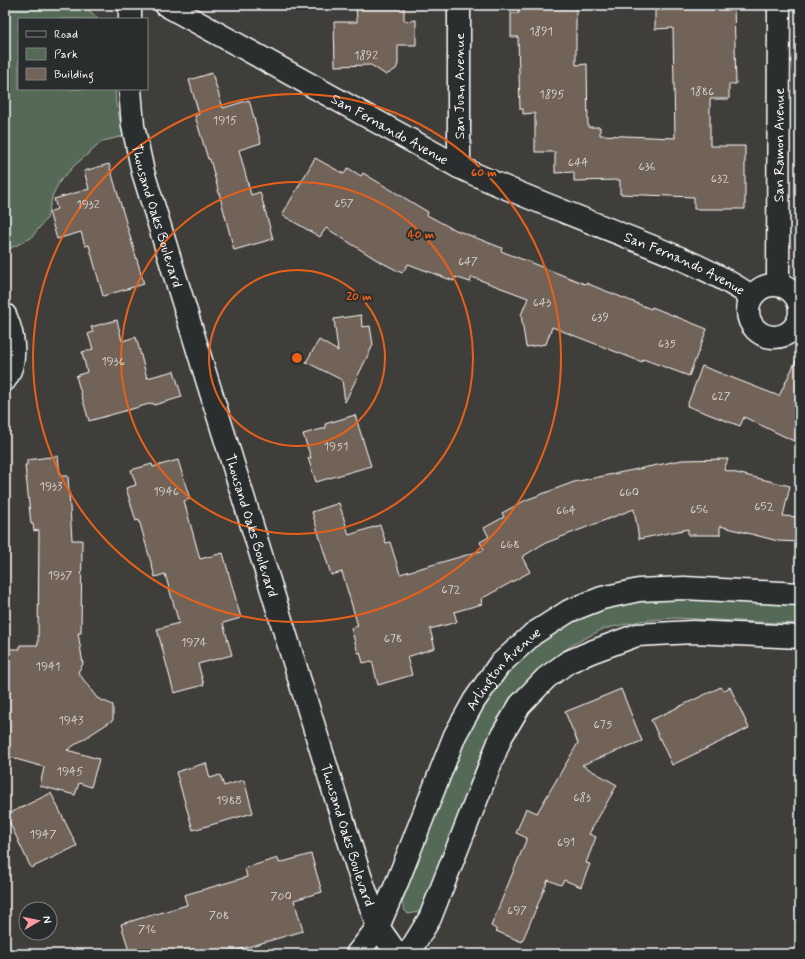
<svg xmlns="http://www.w3.org/2000/svg" width="805" height="959" font-family="Mynerve,sans-serif">
<rect width="100%" height="100%" fill="#403e3b"/>
<filter id="ink" filterUnits="userSpaceOnUse"><feTurbulence type="fractalNoise" baseFrequency=".025" numOctaves="2"/><feDisplacementMap in="SourceGraphic" scale="8" xChannelSelector="R" yChannelSelector="G"/><feConvolveMatrix kernelMatrix="1 2 1 2 8 2 1 2 1" color-interpolation-filters="sRGB"/></filter>
<g filter="url(#ink)">
<g fill="#546a56" stroke="#aab4aa">
<path d="M5,5h61l20,3 13,11h-80v70h96l1,15 8,32 -21,5 -28,24 -15,16 -7,13 -6,24 -16,20 -26,13z"/>
<path d="M668,597l132,5v22l-126,-6 -34,3 -37,8 -31,16 -32,23 -22,23 -19,26 -16,32 -60,158 -5,5 -10,2c-6,-6 -6,-9 -5,-16l57,-148 21,-44 23,-31 24,-25 35,-26 33,-13 44,-10z"/>
</g>
<g fill="#726458" stroke="#fff">
<path d="M356,5h48v16l12,-1v25h-18v19l-2,5 -10,6 -15,-10 -36,1 -1,-44h23z"/>
<path d="M518,5h58v60l11,-1 1,63h12v8l75,3 -2,-110 -18,1v-24h79l2,79h-7v15h-19v47h35v63h-51v-12l-74,-3v-14l-46,1v-9l-19,1v-21h-20v-39l-12,1v-5h-3l-2,-72h-7v-24h8z"/>
<path d="M212,73l11,35 26,-8 12,43 -22,7 12,45 9,-3 13,47 -39,11 -24,-91h-2l-13,-43 4,-2 -10,-34z"/>
<path d="M315,158l29,16 4,-6 13,8 2,-3 65,39 -1,3 24,13 51,20 -1,3 84,33 1,-1 65,26 1,-2 55,22 -18,47 -46,-17 -1,3 -90,-35 -6,17 -20,3 -5,-32 7,-17 -56,-21 -2,5 -15,-5 -1,4 -46,-17 -6,9 -25,-13 -51,-32 -6,9 -38,-22z"/>
<path d="M109,164l35,120 -41,12 -14,-51 -4,1 -4,-14 -24,7 -8,-27 8,-3 -3,-10 35,-10 -5,-18z"/>
<path d="M361,315l1,12 8,-1 3,19 -28,57 -3,-22 -36,-18 13,-22 19,11 -4,-32z"/>
<path d="M117,320l5,21 14,-4 11,41 27,-7 8,26 -28,8 -1,-2 -64,18 -13,-45 11,-4 -5,-20 11,-3 -5,-15 5,-2 -2,-5z"/>
<path d="M800,352v92l-56,-27 -4,9 -53,-20 15,-40 77,30z"/>
<path d="M355,415l16,51 -55,16 -8,-24h3l-8,-24 23,-6 -1,-4z"/>
<path d="M58,456l2,20h8l4,64h10l-1,93h-3l5,31 -5,8 19,26 16,7v15l-46,30 32,9 -8,28 -12,-4 -4,12 -35,-9 4,-19 -39,-11v-107h15v-4h18l1,-115 -5,1 -1,-7h-2l-6,-59h2v-5z"/>
<path d="M728,459l-4,11 66,16 -7,30 17,1v25l-22,-1 -58,-15v9h-32v-6l-49,10 -5,-30 -91,35 -21,13 8,15 -49,27 1,5 -28,8 3,10 -27,7 5,19 -28,9 5,18 -34,10 -6,-24 -9,2 -3,-11 -2,1 -7,-25 7,-2 -16,-54 -11,3 -19,-63 27,-9 10,32 31,-10 6,18 4,-1 10,32 84,-24 -4,-8 9,-5 -5,-9 20,-11 -2,-4 24,-13 48,-18 108,-22z"/>
<path d="M178,460l12,39 -6,2 16,58 23,-6 18,65 -18,5 9,32 -34,9 6,21 -30,8 -17,-64 22,-6 -14,-49 -10,3 -16,-57 -3,1 -10,-33 10,-3 -5,-15 21,-6 1,3z"/>
<path d="M721,687l2,4 7,-4 19,41 -77,37 -21,-45z"/>
<path d="M621,689l21,52 -60,24 35,20 -28,49 7,3 -10,26 4,1 -9,23 -17,-7 -3,5 -13,-5 -26,62 -26,-11v-2l-5,-3 36,-88 -11,-5 10,-25 11,5 41,-70 -13,-31z"/>
<path d="M206,763l4,15 10,-3 4,11 20,-6 9,33 -60,17 -17,-58z"/>
<path d="M51,793l26,53 -46,22 -25,-53z"/>
<path d="M311,854l11,38 -28,8 9,31 -79,23h-94l-9,-30 66,-19 -3,-10 63,-18 -2,-9 33,-10 1,5z"/>
</g>
<g fill="none" stroke-linecap="round" stroke-linejoin="round">
<g stroke="#fff" stroke-width="25">
<g id="minor">
<path id="s1" d="M166,5l293,162c55,26 112,47 169,70 43,17 85,33 123,59"/>
<path d="M130,19v-14"/>
<path id="s2" d="M130,89l3,37 10,46 217,704 18,51 19,27"/>
<path d="M459,167v-162"/>
<path id="s3" d="M778,284l1,-279"/>
<circle cx="774" cy="311" r="26"/>
<path d="M5,315c9,20 13,46 0,65"/>
</g>
</g>
<g stroke="#fff" stroke-width="25">
<g id="secondary">
<path id="s4" d="M357,954l21,-27 20,-47 57,-145 19,-34 25,-36 34,-31 36,-23 33,-13 37,-8 45,-2 116,6"/>
<path d="M408,954l22,-36 71,-181 19,-32 26,-27 22,-16 23,-10 46,-17 56,-3 107,5"/>
</g>
</g>
<use href="#minor" stroke="#2a2d2e" stroke-width="22"/>
<use href="#secondary" stroke="#2a2d2e" stroke-width="22"/>
</g>
</g>
<g fill="none" stroke="#e96118" stroke-width="2">
<circle cx="297" cy="358" r="88"/>
<circle cx="297" cy="358" r="176"/>
<circle cx="297" cy="358" r="264"/>
</g>
<g text-anchor="middle" stroke-width="4" stroke-linejoin="round" paint-order="stroke">
<g font-size="12" fill="#dcd8d5">
<text x="541" y="35">1891</text>
<text x="366" y="59">1892</text>
<text x="702" y="95">1886</text>
<text x="552" y="98">1895</text>
<text x="225" y="124">1915</text>
<text x="578" y="166">644</text>
<text x="647" y="170">636</text>
<text x="720" y="182">632</text>
<text x="344" y="207">657</text>
<text x="88" y="208">1932</text>
<text x="468" y="265">647</text>
<text x="542" y="306">643</text>
<text x="600" y="321">639</text>
<text x="667" y="347">635</text>
<text x="113" y="365">1936</text>
<text x="721" y="400">627</text>
<text x="336" y="450">1951</text>
<text x="51" y="490">1933</text>
<text x="166" y="495">1946</text>
<text x="629" y="496">660</text>
<text x="764" y="510">652</text>
<text x="699" y="513">656</text>
<text x="566" y="514">664</text>
<text x="510" y="548">668</text>
<text x="60" y="579">1937</text>
<text x="451" y="593">672</text>
<text x="393" y="642">678</text>
<text x="194" y="646">1974</text>
<text x="48" y="670">1941</text>
<text x="71" y="724">1943</text>
<text x="603" y="728">675</text>
<text x="70" y="775">1945</text>
<text x="582" y="801">683</text>
<text x="229" y="804">1988</text>
<text x="43" y="838">1947</text>
<text x="566" y="846">691</text>
<text x="281" y="900">700</text>
<text x="517" y="914">697</text>
<text x="219" y="919">708</text>
<text x="147" y="933">716</text>
</g>
<g font-size="14" fill="#fff" stroke="#2a2d2e">
<text transform="translate(459 86) rotate(-90)" y="5">San Juan Avenue</text>
<text dy="5" stroke="none"><textPath href="#s1" startOffset="256">San Fernando Avenue</textPath></text>
<text dy="5" stroke="none"><textPath href="#s3" startOffset="139">San Ramon Avenue</textPath></text>
<text dy="5" stroke="none"><textPath href="#s2" startOffset="130">Thousand Oaks Boulevard</textPath></text>
<text dy="5" stroke="none"><textPath href="#s1" startOffset="580">San Fernando Avenue</textPath></text>
<text dy="5" stroke="none"><textPath href="#s2" startOffset="454">Thousand Oaks Boulevard</textPath></text>
<text dy="5" stroke="none"><textPath href="#s4" startOffset="324">Arlington Avenue</textPath></text>
<text dy="5" stroke="none"><textPath href="#s2" startOffset="778">Thousand Oaks Boulevard</textPath></text>
</g>
</g>
<circle cx="297" cy="358" r="6" fill="#e96118" stroke="#2a2d2e" stroke-width="2"/>
<g font-size="12" text-anchor="middle" font-weight="bold" fill="#e96118" stroke="#2a2d2e" stroke-width="4" stroke-linejoin="round" paint-order="stroke">
<text x="484" y="176">60 m</text>
<text x="421" y="238">40 m</text>
<text x="359" y="300">20 m</text>
</g>
<rect width="805" height="959" fill="none" stroke="#2a2d2e" stroke-width="20"/>
<rect x="10" y="10" width="785" height="939" fill="none" stroke="#fff" stroke-width="1.5" filter="url(#ink)"/>
<rect x="18" y="18" width="130" height="72" fill="#2a2d2e" stroke="#7f8182"/>
<rect x="26" y="31" width="20" height="6" fill="#2a2d2e" stroke="#7f8182"/>
<text x="54" y="38" font-size="12" fill="#ffffff">Road</text>
<rect x="26" y="48" width="20" height="12" fill="#546a56" stroke="#7f8182"/>
<text x="54" y="58" font-size="12" fill="#ffffff">Park</text>
<rect x="26" y="68" width="20" height="12" fill="#726458" stroke="#7f8182"/>
<text x="54" y="78" font-size="12" fill="#ffffff">Building</text>
<g transform="translate(38 921) rotate(81)"><circle r="19" fill="#2a2d2e" stroke="#7f8182"/>
<path d="M0-3L7 15L0 10L-7 15Z" fill="#ff9aa2"/>
<text y="-6" font-size="11" font-weight="bold" text-anchor="middle" fill="#ffffff">N</text>
</g>
</svg>
